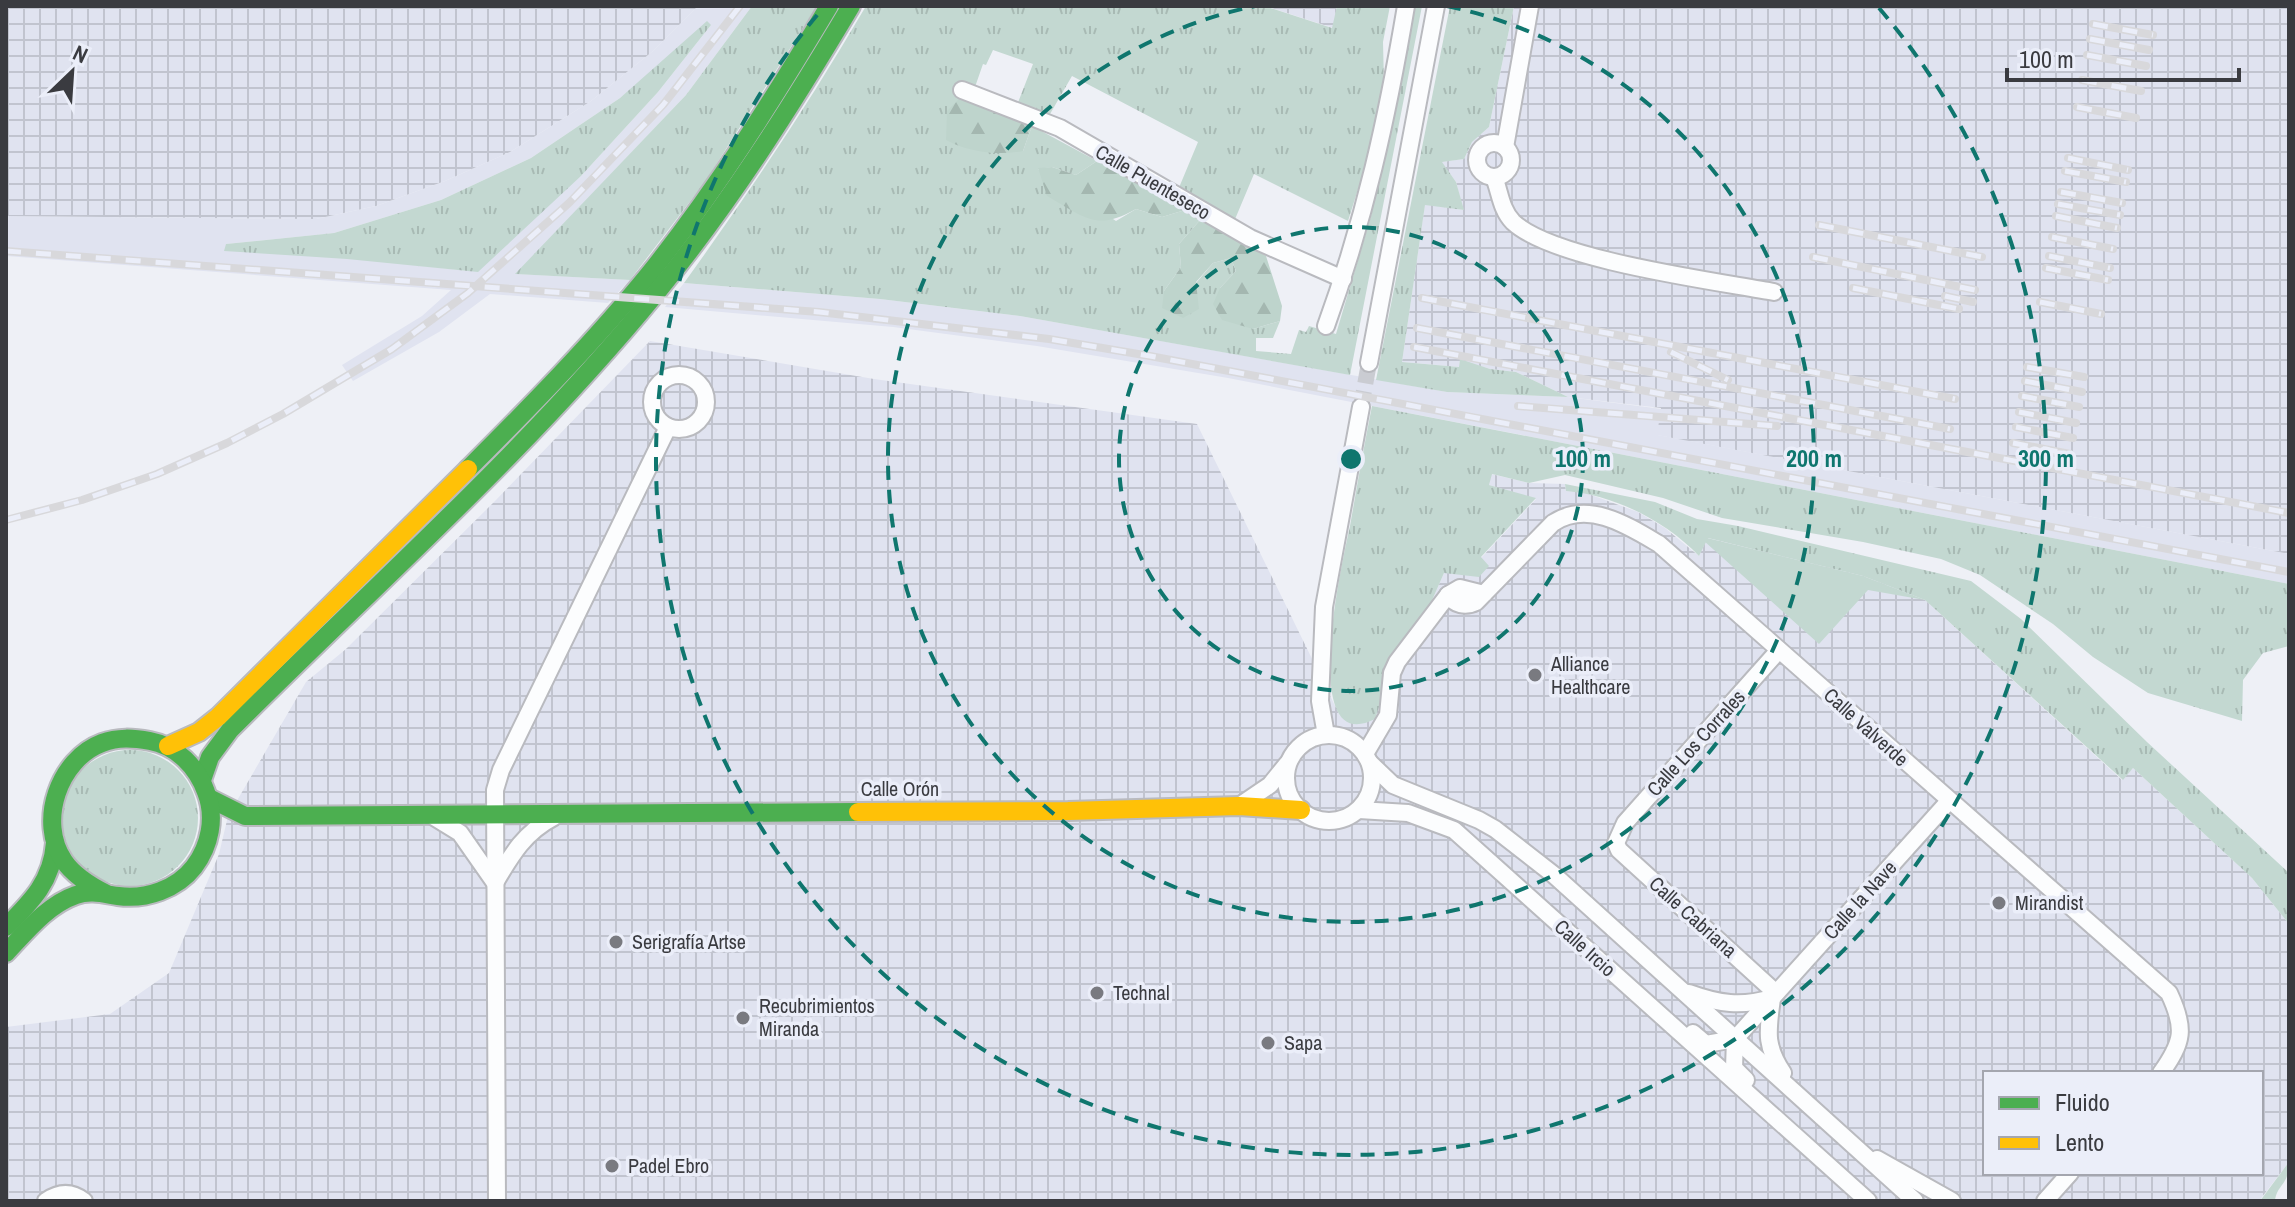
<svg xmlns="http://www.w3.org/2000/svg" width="2295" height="1207" font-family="'Archivo Narrow',sans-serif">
<defs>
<pattern id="industrial-grid" width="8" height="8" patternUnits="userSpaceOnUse" patternTransform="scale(2)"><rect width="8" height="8" fill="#e0e3f0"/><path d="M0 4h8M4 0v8" fill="none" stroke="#c1c4cf"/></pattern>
<pattern id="grass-tufts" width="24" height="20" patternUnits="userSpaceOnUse" patternTransform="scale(2)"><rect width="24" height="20" fill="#c3d8d1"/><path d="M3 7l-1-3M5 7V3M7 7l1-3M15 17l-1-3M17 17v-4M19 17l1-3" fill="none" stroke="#a8bab4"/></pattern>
<pattern id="forest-firs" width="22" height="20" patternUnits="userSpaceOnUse" patternTransform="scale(2)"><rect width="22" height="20" fill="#bed4cc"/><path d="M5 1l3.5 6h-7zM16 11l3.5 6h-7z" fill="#a4b7b0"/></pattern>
</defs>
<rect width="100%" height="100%" fill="#eef0f6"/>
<g fill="#e0e3f0" fill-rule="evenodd">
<path d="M698,6h54l-66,89 -170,179 114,6 -22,23 -118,-9 -51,38 -86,49 -11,-16 80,-49 29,-26 -445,-34v-40l310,3 60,-13 69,-25 65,-29 81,-51 62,-50zM711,25l-53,67 -77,84 -113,95 -242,-27 108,-11 107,-33 90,-42 89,-60z"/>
<path d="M684,283l196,16 140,17 427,76 121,5 94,12 -4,26 631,119v30l-1061,-206 -191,-32 -144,-19 -228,-20z"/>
</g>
<g fill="url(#industrial-grid)" fill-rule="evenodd">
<path d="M6,6h692l-45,45 -62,50 -81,51 -65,29 -69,25 -60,13 -310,-3z"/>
<path d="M1265,6h72l-4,22z"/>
<path d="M1514,6h775v548l-632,-119 4,-27 -93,-11 -52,-25 -26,-3 -30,-9 -1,7 -57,-5 23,-158 38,6 -7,-28 -15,-20 23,-3 8,-17 17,-15z"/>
<path d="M650,341l224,38 323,45 143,292 42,-18 2,-24 46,-69 14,-32 37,-15 55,-59 -47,-14 2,-11 38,9 36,1 1,7 20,2 52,19 27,16 34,28 8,-18 156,38 62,24 197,180 11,-12 119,110 37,46v238l-30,39h-2253v-174l104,-13 59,-41 50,-119 9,-38 78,-134 40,-33 148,-147zM1985,1073h276v100h-276z"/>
</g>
<g fill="url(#grass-tufts)">
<path d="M752,6h65l-112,176 -75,98 -115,-6 171,-179z"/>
<path d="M866,6h399l67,22 5,-22h53l-7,36 1,42 -13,64 -23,73 -94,-47 -21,50 -55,-34 20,-48 -126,-66 -22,38 -7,1 -26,-10 16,-41 -40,-14 -7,15 -3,-1 -8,23 48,64 9,-25 65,35 -21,14 -24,-8 -14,2 78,52 20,-12 26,8 23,-7 16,9 -22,25 2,23 -17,24 32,-8 17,-20 18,-5 5,13 -16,17 33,41 27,-8 -7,17h-17v13l35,3 8,-24 7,2 3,-6 27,8 35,-118 43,-210h8l-72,369 -330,-59 -140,-17 -196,-16c65,-90 126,-181 182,-277z"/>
<path d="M1450,6h64l-25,121 -17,15 -8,17 -22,3 14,20 8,28 -39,-5 -23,157 57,5 1,-8 30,10 26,3 52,25 -121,-5 -71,-12z"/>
<path d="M707,21l4,4 -53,67 -77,84 -103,96 -131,-13 -123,-8 2,-7 108,-11 107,-33 90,-42 89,-60z"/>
<path d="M1372,406l917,178v62l-26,7 -20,27 -1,41 -94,-28 -55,-36 -40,-33 -73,-49 -39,-16 -78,-17 -141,-24 -59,-20 -98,-23 -36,8 -37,-9 -3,11 47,13 -55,59 8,9 -10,11 -35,-4 -14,32 -46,68 -2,25 -7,21c-79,40 -31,-164 -25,-193 7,-40 14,-80 22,-120z"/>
<path d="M1565,484l90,18 42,17 41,7 233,55 50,38 126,123 142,131v51l-37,-46 -119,-110 -10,12 -198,-180 -62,-24 -155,-38 -9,18c-33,-35 -85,-61 -133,-65z"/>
<circle cx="130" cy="818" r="68"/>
<path d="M2289,1162c0,24 -12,22 -14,39h-15z"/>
</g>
<g fill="url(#forest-firs)">
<path d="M961,97l71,29 -9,25c-25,5 -55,1 -77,-11l1,-29z"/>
<path d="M1097,161l88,49 -23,7 -26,-8c-40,23 -52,8 -89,-13l-9,-28 14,-1 24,8z"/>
<path d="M1201,219l65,37 16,50 -2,15 -27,8 -31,-9 -9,-16 7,-16 16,-17 -5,-13 -18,5 -17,19 3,27 -16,9 -21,-10 2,-17 17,-24 -2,-23z"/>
</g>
<path fill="#c3d8d1" d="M1707,538l156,38 62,24 -57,-10 -49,54 -115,-103z"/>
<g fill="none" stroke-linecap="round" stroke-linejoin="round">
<path stroke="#caccd2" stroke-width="16" stroke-dasharray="16 8" stroke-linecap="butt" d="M1361,407l8,-44"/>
<g stroke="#b9babf" stroke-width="20">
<g id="street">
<path d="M962,90l98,38 190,110 93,41"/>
<circle cx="1494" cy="160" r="17"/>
<path d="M1505,147l25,-141"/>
<path d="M1494,177c6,15 7,33 19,45 40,38 202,59 261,70"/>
<path d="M1326,326c39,-108 61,-207 80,-320"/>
<path d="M1369,363l67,-357"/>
<circle cx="679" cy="402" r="27"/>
<path d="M1484,594l-24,-6 -12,7c6,10 18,12 28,7l77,-79c35,-23 74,2 106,21l510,449c17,36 14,49 -8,80"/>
<path d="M1326,735l-6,-34 4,-94 37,-200"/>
<circle cx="1329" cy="778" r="43"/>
<path d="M1365,754l23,-39 4,-42 5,-11 51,-67"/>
<path d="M1370,763l23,22 86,35 16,9 59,46 361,326"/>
<path d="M1239,806l31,-21 17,-21"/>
<path d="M1359,810l49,3 46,17 414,371"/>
<path d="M434,817l26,16 35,50"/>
<path d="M496,881c16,-27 29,-49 58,-64"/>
<path d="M1689,993c30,11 52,14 83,5 -4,33 -8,46 11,75"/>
<path d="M1776,993l-157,-143 -3,-7 9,-20 154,-173"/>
<path d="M1693,1033l13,11 29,-5"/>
<path d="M1735,1039l214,-238"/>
<path d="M1735,1039l-1,29 12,12"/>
<path d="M1877,1159l75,42"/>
<path d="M46,1201c13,-9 25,-10 38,0"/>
<path d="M497,1201l-2,-411 6,-20 167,-343"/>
<path d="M2045,1201l25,-28"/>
</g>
</g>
<g stroke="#b9babf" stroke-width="22">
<g id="fast">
<path d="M468,469c63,-63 126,-127 182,-196 67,-84 124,-175 179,-267"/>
<path d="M202,780l8,-23 20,-27c144,-144 298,-280 427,-438 73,-89 135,-187 194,-286"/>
<path d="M209,798l36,18 613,-4"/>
<path d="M6,927c26,-26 46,-46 49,-84"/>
<path d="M6,953c20,-21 41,-48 70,-58 14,-5 28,-1 42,1 28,4 59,-7 76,-29 16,-21 22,-50 12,-75 -9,-25 -29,-46 -56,-51 -17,-3 -32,-4 -48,2 -43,16 -65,79 -38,118 10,15 27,25 43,33"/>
</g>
</g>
<g stroke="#b9babf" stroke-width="22">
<g id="slow">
<path d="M168,746l31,-14 19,-15 250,-248"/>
<path d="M858,812l210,-1 171,-5 62,4"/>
</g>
</g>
<use href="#street" stroke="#fcfdfe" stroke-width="16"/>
<use href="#fast" stroke="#4caf50" stroke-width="18"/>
<use href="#slow" stroke="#ffc107" stroke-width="18"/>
<g stroke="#d8d8db" stroke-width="8">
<g id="rail">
<path d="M2093,24l60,11"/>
<path d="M2090,39l59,11"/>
<path d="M2087,55l59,11"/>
<path d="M2082,80l59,11"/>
<path d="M2077,107l59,11"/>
<path d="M2068,158l60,12"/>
<path d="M2065,171l61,11"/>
<path d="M2061,192l61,11"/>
<path d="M2058,204l62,11"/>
<path d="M2056,216l61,12"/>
<path d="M1819,225l163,32"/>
<path d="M2052,237l61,12"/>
<path d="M6,251l813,61 230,27 101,17 1139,216"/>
<path d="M2049,256l61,12"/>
<path d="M1813,257l162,33"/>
<path d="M2046,268l62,12"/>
<path d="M1853,288l106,21"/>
<path d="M1945,296l28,6"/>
<path d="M1422,298l533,101"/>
<path d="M2040,302l61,12"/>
<path d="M1417,328l533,101"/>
<path d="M1414,347l875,166"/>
<path d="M1671,352l57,28"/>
<path d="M2027,367l57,10"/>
<path d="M2025,381l57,11"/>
<path d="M2022,396l57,11"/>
<path d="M1518,406l259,20"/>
<path d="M2019,412l57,11"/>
<path d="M2016,427l57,11"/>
<path d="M2013,443l57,11"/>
<path d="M6,520l76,-20 75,-26 70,-31 56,-29 109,-65 76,-56 101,-90 94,-98 77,-99"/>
</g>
</g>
<use href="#rail" stroke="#ebeef9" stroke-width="5" stroke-dasharray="15" stroke-linecap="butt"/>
</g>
<g fill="none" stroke="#0f766e" stroke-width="4" stroke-dasharray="14 10">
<circle cx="1351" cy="459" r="232"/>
<path d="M1447 6A463 463 0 1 1 1255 6"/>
<path d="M1879 8A695 695 0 1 1 823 8"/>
</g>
<g fill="#797a80" stroke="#ebeef9" stroke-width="3">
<circle cx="1535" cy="675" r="8"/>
<circle cx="1999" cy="903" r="8"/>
<circle cx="616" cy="942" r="8"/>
<circle cx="1097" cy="993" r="8"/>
<circle cx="743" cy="1018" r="8"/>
<circle cx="1268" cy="1043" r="8"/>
<circle cx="612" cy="1166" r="8"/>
</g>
<g text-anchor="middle" stroke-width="7" stroke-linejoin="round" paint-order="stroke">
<g font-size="20" fill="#3a3b40" stroke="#ebeef9">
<text transform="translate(1153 182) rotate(30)" y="7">Calle Puenteseco</text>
<text transform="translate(1866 727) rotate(42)" y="7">Calle Valverde</text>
<text transform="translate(1696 743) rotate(-48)" y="7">Calle Los Corrales</text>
<text x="900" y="796">Calle Orón</text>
<text transform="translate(1860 900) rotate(-48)" y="7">Calle la Nave</text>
<text transform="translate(1693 917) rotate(42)" y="7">Calle Cabriana</text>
<text transform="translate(1585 948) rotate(42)" y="7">Calle Ircio</text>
</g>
<g font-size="20" fill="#3a3b40" stroke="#ebeef9" text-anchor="start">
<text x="1551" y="671">Alliance<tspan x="1551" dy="23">Healthcare</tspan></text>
<text x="2015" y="910">Mirandist</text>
<text x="632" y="949">Serigrafía Artse</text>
<text x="1113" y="1000">Technal</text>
<text x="759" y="1013">Recubrimientos<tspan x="759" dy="23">Miranda</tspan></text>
<text x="1284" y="1050">Sapa</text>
<text x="628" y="1173">Padel Ebro</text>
</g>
</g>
<circle cx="1351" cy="459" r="12" fill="#0f766e" stroke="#ebeef9" stroke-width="4"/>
<g font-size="24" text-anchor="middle" font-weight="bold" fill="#0f766e" stroke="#ebeef9" stroke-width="7" stroke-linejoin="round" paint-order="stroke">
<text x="1583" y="467">100 m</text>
<text x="1814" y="467">200 m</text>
<text x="2046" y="467">300 m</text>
</g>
<rect width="2295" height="1207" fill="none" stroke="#3a3b40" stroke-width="16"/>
<rect x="1983" y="1071" width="280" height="104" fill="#ebeef9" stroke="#a4a6af" stroke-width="2"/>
<rect x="1999" y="1097" width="40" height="12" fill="#4caf50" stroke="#a4a6af" stroke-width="2"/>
<text x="2055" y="1111" font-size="24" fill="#3a3b40">Fluido</text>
<rect x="1999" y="1137" width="40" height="12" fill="#ffc107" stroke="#a4a6af" stroke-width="2"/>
<text x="2055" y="1151" font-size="24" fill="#3a3b40">Lento</text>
<g transform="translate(72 72) rotate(25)" stroke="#ebeef9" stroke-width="6" paint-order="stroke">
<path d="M0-6L14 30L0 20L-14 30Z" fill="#3a3b40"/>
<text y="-12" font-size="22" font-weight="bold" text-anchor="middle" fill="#3a3b40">N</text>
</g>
<path d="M2007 68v12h232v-12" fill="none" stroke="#3a3b40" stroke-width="4"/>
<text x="2019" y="68" font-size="24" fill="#3a3b40" stroke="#ebeef9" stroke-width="6" paint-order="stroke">100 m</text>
</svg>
